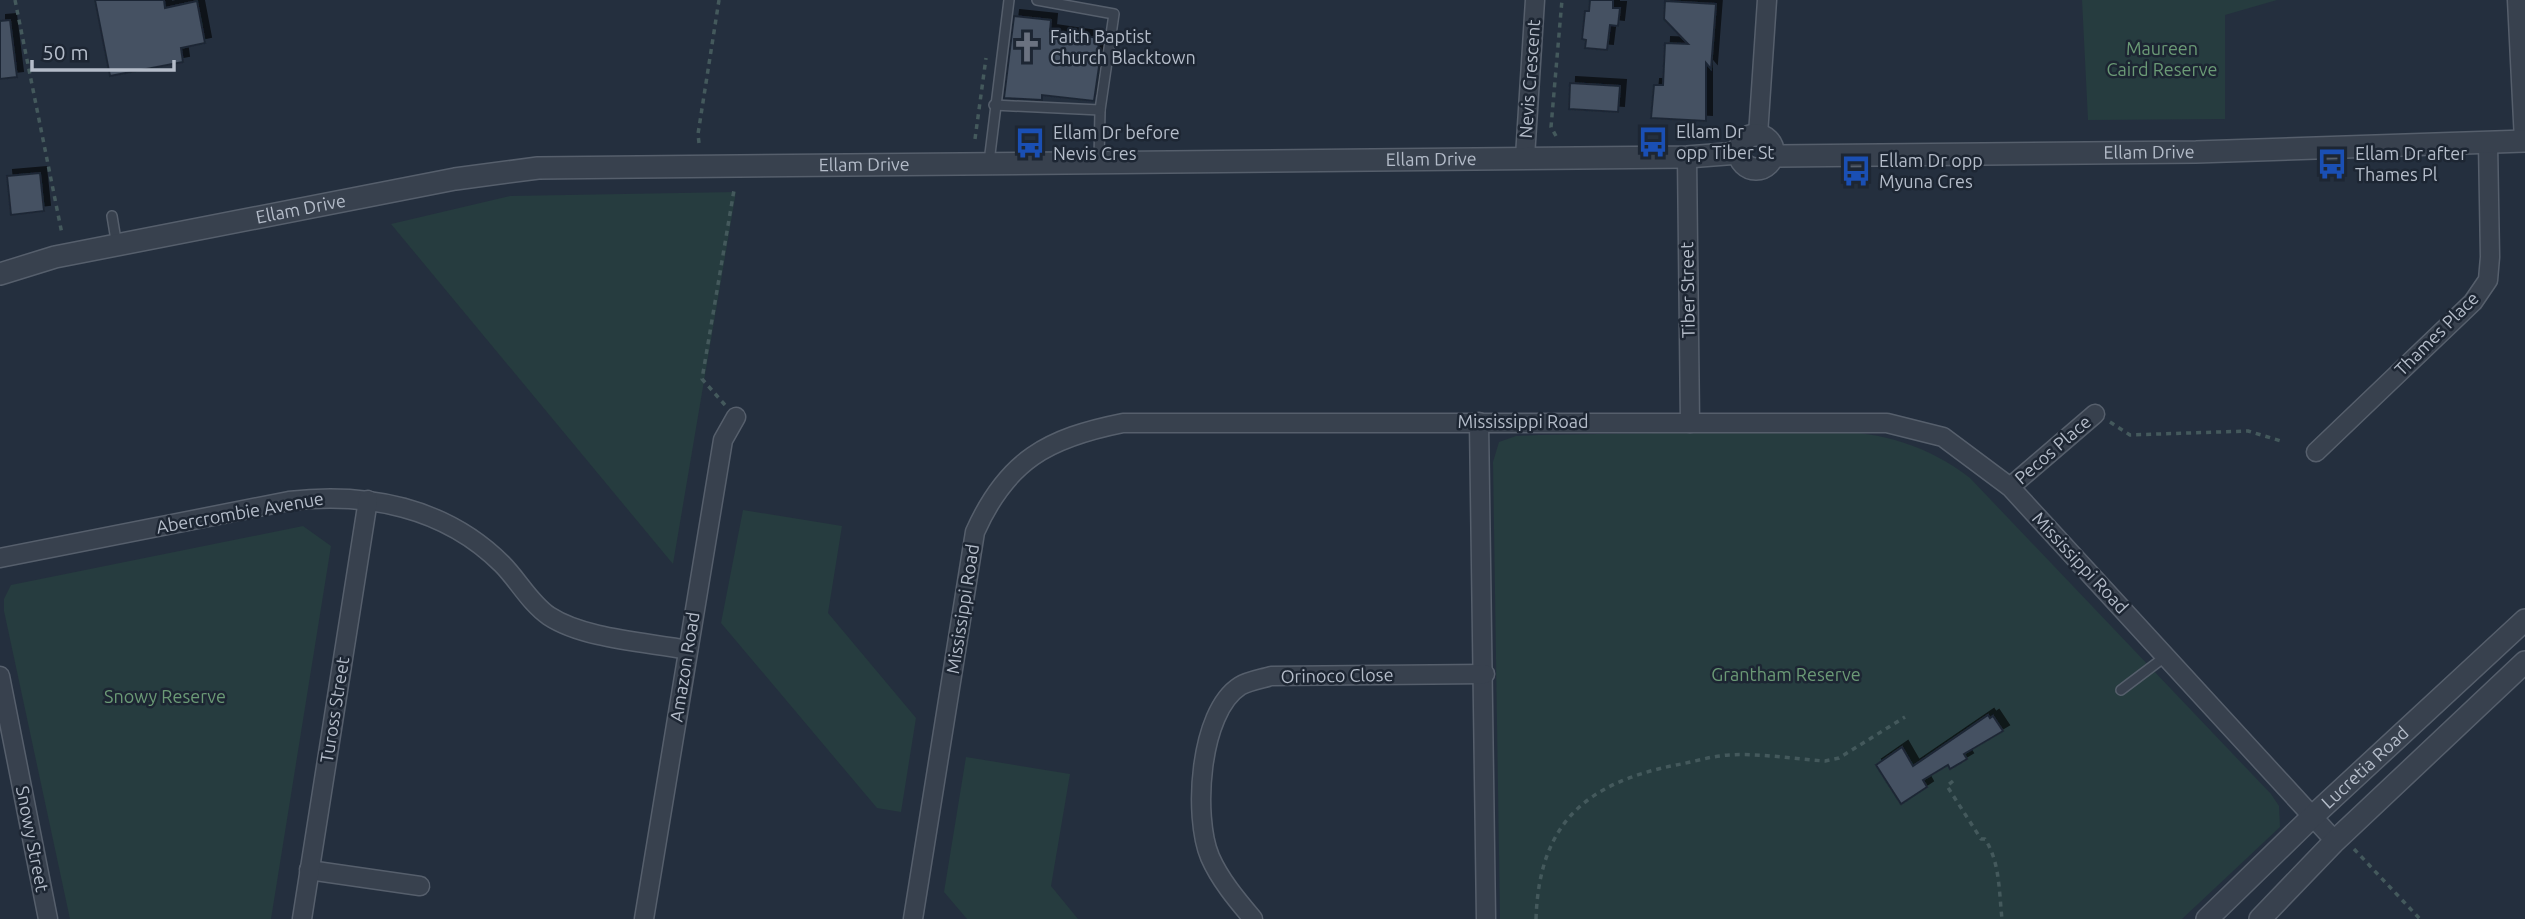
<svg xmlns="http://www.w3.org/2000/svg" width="2525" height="919" font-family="Ubuntu,sans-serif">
<defs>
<filter id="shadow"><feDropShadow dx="6" dy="-6" stdDeviation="0" flood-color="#0009"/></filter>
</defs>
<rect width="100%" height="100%" fill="#242f3e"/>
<g fill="#263c3f">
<path d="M2082,0h195l-52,15v104l-137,1z"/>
<path d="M736,192l-63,372 -282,-340 119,-28z"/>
<path d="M1829,430c54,3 98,15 141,48l301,316 8,12 1,21 -98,92h-682l-7,-457 6,-20 17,-6 23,-1z"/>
<path d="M743,510l99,16 -14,87 88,105 -15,94 -24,-4 -156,-185z"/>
<path d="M303,526l28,20 -60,373h-201l-66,-308v-12l7,-14z"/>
<path d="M966,757l104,17 -19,112 27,33h-111l-23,-27z"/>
</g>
<g fill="#455162" stroke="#1f2835" stroke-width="2" filter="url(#shadow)">
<path d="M95,0h69l1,8 32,-7 8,42 -24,5 2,14 -73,14z"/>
<path d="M1590,0h23v8h7l-2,18 -8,-1 -3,25 -22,-2 1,-8 -4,-1 3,-28h4z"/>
<path d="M1665,1l51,3 -5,65 -5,-6v58l-55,-3 3,-33h9l2,-42 23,1 -24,-25z"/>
<path d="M1014,16l37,4 -1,11 49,7 -1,15h3l-7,48 -52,-6v5l-38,-2z"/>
<path d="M10,20l7,57 -17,2v-58z"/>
<path d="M1570,83l50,3 -2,26 -49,-3z"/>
<path d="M40,173l4,38 -33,4 -4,-39z"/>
<path d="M1988,715l2,3 3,-2 10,15 -39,23 3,5 -17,10 -2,-4 -25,15 4,7 -26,17 -25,-39 26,-18 11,19z"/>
</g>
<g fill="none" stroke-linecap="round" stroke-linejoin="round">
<g stroke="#565f6c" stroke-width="12">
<g id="service">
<path d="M1037,0l77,14 -14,96 -1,52"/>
<path d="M994,105l106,5"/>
<path d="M989,162l20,-162"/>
<path d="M112,216l5,30"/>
<path d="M2121,690l45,-34"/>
</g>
</g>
<g stroke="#565f6c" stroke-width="21">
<g id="minor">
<path d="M2517,0l7,141"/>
<path d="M1758,135l9,-135"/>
<path d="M1525,157l10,-157"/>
<path d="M1687,157l3,266"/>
<path d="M1479,422l7,497"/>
<path d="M2316,452l157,-150 15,-22 2,-23 -2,-114"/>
<path d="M2010,487l85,-73"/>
<path d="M0,558l289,-57c78,-9 156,6 213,63 16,16 28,39 47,52 35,23 97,26 139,34"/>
<path d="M0,676l48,243"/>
<path d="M309,870l111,16"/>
<path d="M302,919l66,-419"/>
<path d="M644,919l79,-479 13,-23"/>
<path d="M913,919l62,-387c32,-72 73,-94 148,-109h764l56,14 67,50 325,354"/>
<path d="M1253,919c-16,-19 -33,-39 -43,-62 -17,-40 -11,-145 30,-171 8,-5 21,-7 31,-10l214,-2"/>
</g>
</g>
<g stroke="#565f6c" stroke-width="24">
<g id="tertiary">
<circle cx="1756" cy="152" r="17"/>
<path id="s1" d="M1773,156l423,-4 329,-11"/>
<path id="s2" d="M0,274l55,-17 400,-78 83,-11 1149,-11 52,-4"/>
<path id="s3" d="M2207,919l106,-103 212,-196"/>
<path d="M2260,919l75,-78 190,-179"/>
</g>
</g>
<g stroke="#44595c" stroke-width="3.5" stroke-dasharray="5 5" stroke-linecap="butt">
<path d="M15,0l47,234"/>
<path d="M1556,136l-5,-9 11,-127"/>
<path d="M975,139l11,-81"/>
<path d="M699,143l-1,-9 21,-134"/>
<path d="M725,405l-23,-26 32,-189"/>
<path d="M2110,422l20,13 118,-4 33,10"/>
<path d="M1953,781l-6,5 34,53h4c15,23 14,53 17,80"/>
<path d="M2354,849l66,70"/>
<path d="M1536,919c3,-96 50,-136 140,-154 17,-3 35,-9 53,-10 31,-2 64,4 96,6l14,-3 66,-41"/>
</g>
<use href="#service" stroke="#38414e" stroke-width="9"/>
<use href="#minor" stroke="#38414e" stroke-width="18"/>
<use href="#tertiary" stroke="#38414e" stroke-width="21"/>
</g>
<defs>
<g id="church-bare" transform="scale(2.415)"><path d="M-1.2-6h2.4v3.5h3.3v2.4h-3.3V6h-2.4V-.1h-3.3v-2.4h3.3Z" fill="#6b7280" stroke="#1d2633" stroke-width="2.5" paint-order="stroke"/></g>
<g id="bus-bare" transform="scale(2.415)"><path d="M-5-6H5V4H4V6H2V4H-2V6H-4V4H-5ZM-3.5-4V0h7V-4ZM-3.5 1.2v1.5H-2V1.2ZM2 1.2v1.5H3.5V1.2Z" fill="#1a4fb4" stroke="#1d2633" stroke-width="2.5" paint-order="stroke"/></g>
</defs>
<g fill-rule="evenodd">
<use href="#church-bare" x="1027" y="47"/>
<use href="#bus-bare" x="1653" y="142"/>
<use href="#bus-bare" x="1030" y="143"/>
<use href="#bus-bare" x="2332" y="164"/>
<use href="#bus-bare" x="1856" y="171"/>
</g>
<g text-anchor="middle" stroke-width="5" stroke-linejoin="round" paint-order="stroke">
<g font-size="18" fill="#b4bcc9" stroke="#1d2633" text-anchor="start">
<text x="1050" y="43">Faith Baptist<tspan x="1050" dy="21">Church Blacktown</tspan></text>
<text x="1676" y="138">Ellam Dr<tspan x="1676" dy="21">opp Tiber St</tspan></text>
<text x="1053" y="139">Ellam Dr before<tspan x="1053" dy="21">Nevis Cres</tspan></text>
<text x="2355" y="160">Ellam Dr after<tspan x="2355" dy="21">Thames Pl</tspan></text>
<text x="1879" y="167">Ellam Dr opp<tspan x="1879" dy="21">Myuna Cres</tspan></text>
</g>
<g font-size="18" fill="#6b9a76" stroke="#1d2633">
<text x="2162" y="55">Maureen<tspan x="2162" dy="21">Caird Reserve</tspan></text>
<text x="1786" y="681">Grantham Reserve</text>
<text x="165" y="703">Snowy Reserve</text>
</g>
<g font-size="18" fill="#b4bcc9" stroke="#1d2633">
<text transform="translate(1530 79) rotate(-86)" y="6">Nevis Crescent</text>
<text dy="6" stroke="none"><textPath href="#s1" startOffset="376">Ellam Drive</textPath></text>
<text dy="6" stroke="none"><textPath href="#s2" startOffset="1442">Ellam Drive</textPath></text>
<text dy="6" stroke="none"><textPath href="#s2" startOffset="875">Ellam Drive</textPath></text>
<text dy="6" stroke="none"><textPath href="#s2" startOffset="308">Ellam Drive</textPath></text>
<text transform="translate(1688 290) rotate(-91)" y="6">Tiber Street</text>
<text transform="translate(2437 334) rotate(-45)" y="6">Thames Place</text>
<text x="1523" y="428">Mississippi Road</text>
<text transform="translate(2053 450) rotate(-41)" y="6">Pecos Place</text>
<text transform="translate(240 513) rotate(-10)" y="6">Abercrombie Avenue</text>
<text transform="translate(2080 563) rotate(47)" y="6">Mississippi Road</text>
<text transform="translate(963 609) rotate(-81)" y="6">Mississippi Road</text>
<text transform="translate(685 667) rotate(-81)" y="6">Amazon Road</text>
<text transform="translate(1337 676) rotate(-1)" y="6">Orinoco Close</text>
<text transform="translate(335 710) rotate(-81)" y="6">Tuross Street</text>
<text dy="6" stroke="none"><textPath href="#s3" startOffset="219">Lucretia Road</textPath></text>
<text transform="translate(32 839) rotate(79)" y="6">Snowy Street</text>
</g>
</g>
<path d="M32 60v10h142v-10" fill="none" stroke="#b4bcc9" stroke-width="3.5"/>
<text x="42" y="60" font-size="21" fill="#b4bcc9" stroke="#1d2633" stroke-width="5" paint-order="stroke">50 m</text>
</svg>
